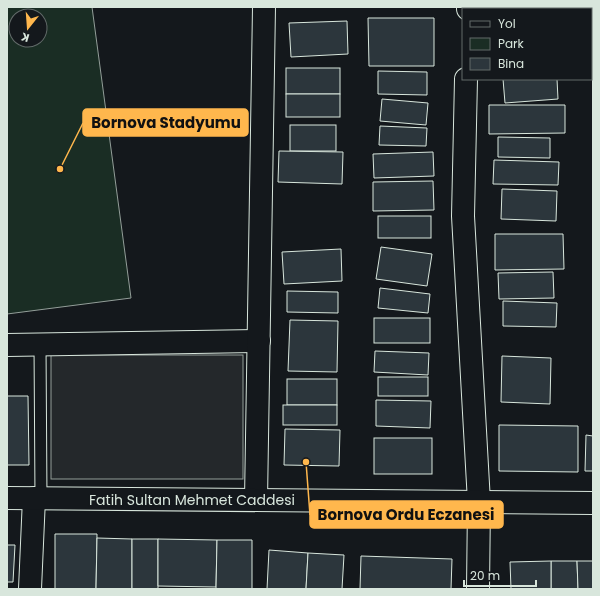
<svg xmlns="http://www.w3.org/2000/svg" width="600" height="596" font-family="Poppins,sans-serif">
<rect width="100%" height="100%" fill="#14181c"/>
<path fill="#1a2d24" stroke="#939e99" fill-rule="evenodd" d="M7,7h85l39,291 -124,16zM16,16h24v24h-24z"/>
<rect fill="#24282b" stroke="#939e99" x="51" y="355" width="192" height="124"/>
<g fill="#2c363c" stroke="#d8e6dc">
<path d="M500,7h67l-67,2z"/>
<path d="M368,18h66v48h-65z"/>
<path d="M347,21l1,33 -57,3 -2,-34z"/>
<rect x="286" y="68" width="54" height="26"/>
<path d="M378,71l49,1v23l-49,-1z"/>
<path d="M503,79h54l1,20 -53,4z"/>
<rect x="286" y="94" width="54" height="23"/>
<path d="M382,99l46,4 -2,22 -46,-4z"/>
<path d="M489,105h76v28l-76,1z"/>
<rect x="290" y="125" width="46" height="26"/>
<path d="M380,126l47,2 -1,18 -47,-1z"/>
<path d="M498,137l52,1v20l-52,-1z"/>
<path d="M279,151l64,1 -1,32 -64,-2z"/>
<path d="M433,152l1,24 -60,2 -1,-24z"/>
<path d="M494,160l65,2 -1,23 -65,-1z"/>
<path d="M433,181l1,29 -61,1v-29z"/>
<path d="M502,189l55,2 -1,30 -55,-2z"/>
<rect x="378" y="216" width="53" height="22"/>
<path d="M495,234h68l1,35 -69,1z"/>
<path d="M381,247l51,7 -5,32 -51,-7z"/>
<path d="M341,249l1,32 -58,3 -2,-32z"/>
<path d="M553,272l1,26 -55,1 -1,-26z"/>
<path d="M380,288l50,6 -2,19 -50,-5z"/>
<path d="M287,291l51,1v21l-51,-1z"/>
<path d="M503,301l54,2 -1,24 -53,-1z"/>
<rect x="374" y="318" width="56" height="25"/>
<path d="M290,320l48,1 -1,51 -49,-1z"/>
<path d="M375,351l54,2 -1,22 -54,-3z"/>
<path d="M502,356l49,2 -1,46 -49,-2z"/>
<rect x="378" y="377" width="50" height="19"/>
<rect x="287" y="379" width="50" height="26"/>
<path d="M7,396h21l1,69h-22z"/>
<path d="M376,400l55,1 -1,27 -54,-2z"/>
<rect x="283" y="405" width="54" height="20"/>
<path d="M499,425l79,1v46l-79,-1z"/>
<path d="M285,429l55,1 -1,36 -55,-1z"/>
<path d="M586,435l7,1v35h-8z"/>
<rect x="374" y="438" width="58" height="36"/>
<path d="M55,534h42l-1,55h-41z"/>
<path d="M97,538l35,1v50h-36z"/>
<rect x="132" y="539" width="26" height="50"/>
<path d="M158,539l59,1 -1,47 -58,-1z"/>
<path d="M217,540h35v49h-36z"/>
<path d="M7,545h8l-2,37h-6z"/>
<path d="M269,550l39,3 -2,36h-39z"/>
<path d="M308,553l36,2 -2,34h-36z"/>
<path d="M361,556l91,3 -1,30h-91z"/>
<path d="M551,561h26l1,28h-27z"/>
<path d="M551,561v28h-40l-1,-27z"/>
<path d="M577,561h16v28h-15z"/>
</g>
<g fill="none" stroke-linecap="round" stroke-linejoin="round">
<g stroke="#d8e6dc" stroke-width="13">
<path id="service" d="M40,344l1,155"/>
</g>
<g stroke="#d8e6dc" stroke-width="24">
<g id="minor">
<path d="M468,9v-2"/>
<path d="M466,79l-3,137 16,286 -1,87"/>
<path d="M7,345l252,-4"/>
<path d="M256,500l8,-493"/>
<path d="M30,589l4,-91"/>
</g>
</g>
<g stroke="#d8e6dc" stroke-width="24">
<path id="secondary" d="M7,498l586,5"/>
</g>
<use href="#service" stroke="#14181c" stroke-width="11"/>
<use href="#minor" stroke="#14181c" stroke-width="22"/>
<use href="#secondary" stroke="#14181c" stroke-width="22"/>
</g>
<g text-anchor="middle" stroke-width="3" stroke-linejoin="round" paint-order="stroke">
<g font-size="14" fill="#d8e6dc" stroke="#14181c">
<text x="192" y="505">Fatih Sultan Mehmet Caddesi</text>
</g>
</g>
<path fill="none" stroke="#ffb74d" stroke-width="1.5" d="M60 169L83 123M306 462L310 515"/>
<g fill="#ffb74d" stroke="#14181c" stroke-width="1.5">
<circle cx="60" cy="169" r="4"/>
<circle cx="306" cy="462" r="4"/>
</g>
<g fill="#ffb74d" stroke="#ffb74d" stroke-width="1.5">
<rect x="83" y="109" width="165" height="27" rx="4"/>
<rect x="310" y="501" width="193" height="27" rx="4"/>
</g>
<g font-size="15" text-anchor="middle" font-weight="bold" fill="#111">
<text x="166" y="128">Bornova Stadyumu</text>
<text x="406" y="520">Bornova Ordu Eczanesi</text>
</g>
<rect width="600" height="596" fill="none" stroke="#d8e6dc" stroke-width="16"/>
<rect x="462" y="8" width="130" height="72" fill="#14181c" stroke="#626a69"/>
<rect x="470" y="21" width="20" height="6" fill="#14181c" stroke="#626a69"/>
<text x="498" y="28" font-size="12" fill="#d8e6dc">Yol</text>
<rect x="470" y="38" width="20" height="12" fill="#1a2d24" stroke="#626a69"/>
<text x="498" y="48" font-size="12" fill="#d8e6dc">Park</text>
<rect x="470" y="58" width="20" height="12" fill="#2c363c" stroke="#626a69"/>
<text x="498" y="68" font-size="12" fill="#d8e6dc">Bina</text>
<g transform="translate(28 28) rotate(197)"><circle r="19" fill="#14181c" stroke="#626a69"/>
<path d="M0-3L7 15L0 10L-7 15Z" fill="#ffb74d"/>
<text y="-6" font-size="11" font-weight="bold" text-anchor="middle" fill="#d8e6dc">K</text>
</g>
<path d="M464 580v6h72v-6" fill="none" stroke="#d8e6dc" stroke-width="2"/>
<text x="470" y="580" font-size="12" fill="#d8e6dc" stroke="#14181c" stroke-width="3" paint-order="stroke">20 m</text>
</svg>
